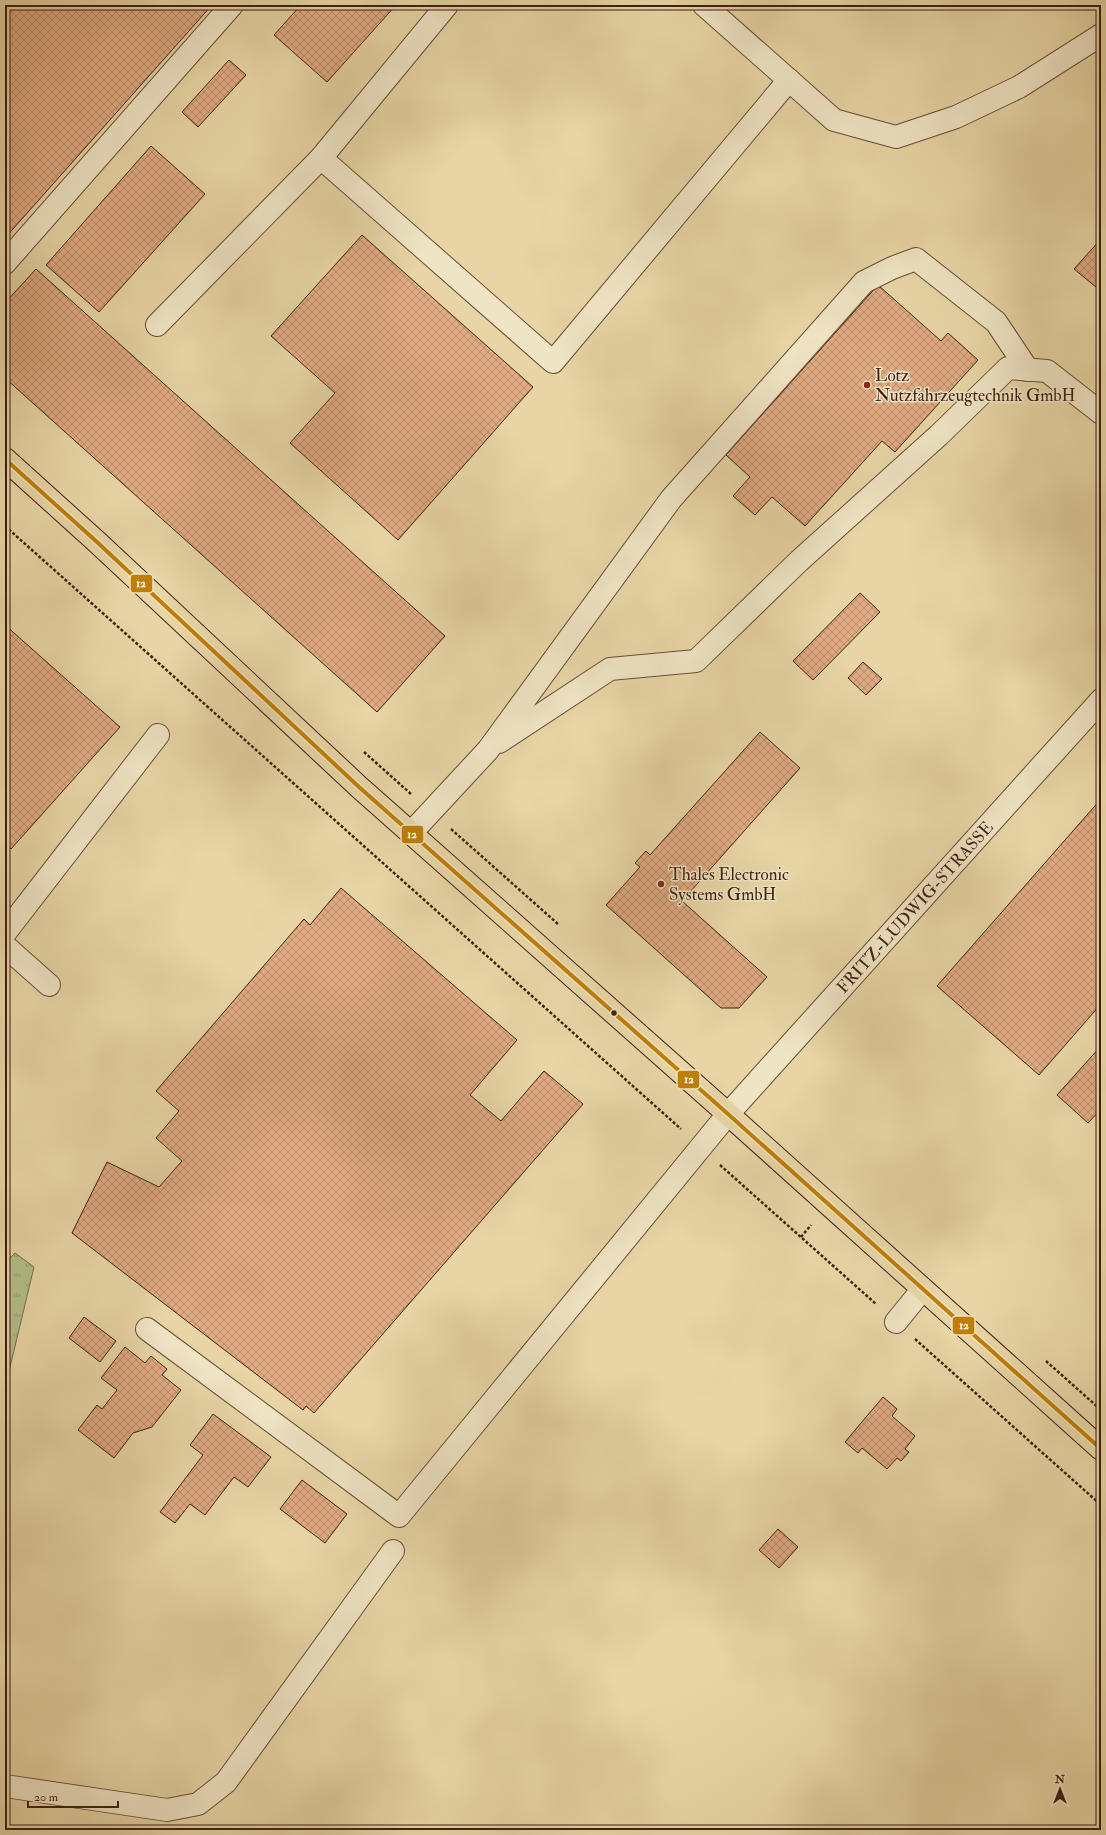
<svg xmlns="http://www.w3.org/2000/svg" width="1106" height="1835" font-family="'IM FELL Double Pica',serif">
<defs>
<pattern id="grass-tufts" width="24" height="20" patternUnits="userSpaceOnUse"><rect width="24" height="20" fill="#b2be89"/><path d="M3 7l-1-3M5 7V3M7 7l1-3M15 17l-1-3M17 17v-4M19 17l1-3" fill="none" stroke="#929a6f"/></pattern>
<pattern id="building-cross-hatch" width="8" height="8" patternUnits="userSpaceOnUse"><rect width="8" height="8" fill="#e0aa82"/><path d="M0 0l8 8M0 8l8-8" fill="none" stroke="#b78a69"/></pattern>
</defs>
<rect width="100%" height="100%" fill="#e7d5a5"/>
<filter id="stains"><feTurbulence type="fractalNoise" baseFrequency=".005" numOctaves="4"/><feColorMatrix values="0 0 0 0 .2 0 0 0 0 .09 0 0 0 0 .02 0 0 0 .5 -.17"/></filter>
<radialGradient id="worn" r=".72"><stop offset=".6" stop-color="#630" stop-opacity="0"/><stop offset="1" stop-color="#630" stop-opacity=".3"/></radialGradient>
<path fill="url(#grass-tufts)" stroke="#786e4e" d="M15,1253l19,14 -29,121v-125z"/>
<g fill="url(#building-cross-hatch)" stroke="#3f1f13">
<path d="M5,5h207l-207,233z"/>
<path d="M301,5h95l-69,77 -53,-47z"/>
<path d="M229,60l17,15 -48,52 -16,-15z"/>
<path d="M151,146l54,48 -106,118 -53,-47z"/>
<path d="M362,235l171,152 -135,153 -108,-97 45,-50 -64,-57z"/>
<path d="M1101,239v42l-5,6 -22,-18z"/>
<path d="M36,269l409,367 -68,76 -372,-334v-75z"/>
<path d="M878,285l63,56 7,-8 30,27 -83,92 -13,-11 -77,85 -33,-29 -17,18 -22,-19 17,-19 -24,-22z"/>
<path d="M860,593l20,19 -67,68 -20,-19z"/>
<path d="M5,625l115,102 -109,122 -6,-6z"/>
<path d="M863,662l19,17 -16,16 -18,-17z"/>
<path d="M760,732l40,36 -118,133 85,76 -28,31h-18l-115,-103 34,-38 -5,-4 11,-12 4,4z"/>
<path d="M1101,799v205l-62,71 -102,-89z"/>
<path d="M341,888l176,152 -47,55 31,26 43,-50 39,33 -269,309 -8,-7 -3,4 -231,-177 35,-71 52,25 23,-26 -26,-23 23,-27 -23,-20 148,-172 6,6z"/>
<path d="M1101,1046v63l-13,14 -31,-28z"/>
<path d="M84,1317l32,24 -16,21 -31,-24z"/>
<path d="M125,1347l20,16 6,-7 16,13 -5,6 19,15 -29,37 -19,6 -19,25 -36,-28 19,-25 5,4 15,-19 -16,-12z"/>
<path d="M883,1397l14,12 -5,7 23,20 -10,13 4,3 -8,9 -4,-3 -10,11 -25,-21 -4,5 -13,-11z"/>
<path d="M213,1414l58,43 -23,30 -14,-10 -29,38 -15,-11 -15,19 -15,-11 43,-57 -13,-10z"/>
<path d="M302,1480l45,34 -22,29 -45,-34z"/>
<path d="M778,1529l20,18 -19,21 -20,-18z"/>
</g>
<g fill="none" stroke-linecap="round" stroke-linejoin="round">
<g stroke="#694c38" stroke-width="24">
<g id="minor">
<path d="M447,5l-126,153 232,204 236,-282"/>
<path d="M704,5l130,115 62,17 60,-20 63,-30 82,-52"/>
<path d="M5,263l227,-258"/>
<path d="M157,325l164,-167"/>
<path d="M499,742l111,-73 86,-8 103,-100 140,-126 69,-67 39,3 54,42"/>
<path d="M411,833l77,-83 183,-251 193,-217 28,-14 24,-9 80,63 32,48"/>
<path d="M5,933l153,-198"/>
<path d="M5,946l44,39"/>
<path d="M896,1322l26,-32"/>
<path id="s1" d="M147,1329l252,187 329,-402 373,-414"/>
<path d="M5,1786l162,24 31,-6 28,-22 167,-231"/>
</g>
</g>
<g stroke="#3f1f13" stroke-width="24">
<path id="major" d="M5,459l92,83 262,245 369,327 373,335"/>
</g>
<g stroke="#3f1f13" stroke-width="2.5" stroke-dasharray="3 2" stroke-linecap="butt">
<path d="M5,526l676,603"/>
<path d="M364,752l47,42"/>
<path d="M451,829l107,95"/>
<path d="M720,1165l156,139"/>
<path d="M801,1237l10,-12"/>
<path d="M915,1339l186,166"/>
<path d="M1046,1361l55,49"/>
</g>
<use href="#minor" stroke="#efe4c4" stroke-width="22"/>
<use href="#major" stroke="#e7d5a5" stroke-width="22"/>
<g stroke="#efe4c4" stroke-width="7">
<path id="bus-1" d="M5,459l92,83 262,245 369,327 373,335"/>
</g>
<use href="#bus-1" stroke="#c07e06" stroke-width="4"/>
</g>
<g fill="#8f2418" stroke="#efe4c4" stroke-width="1.5">
<circle cx="867" cy="385" r="4"/>
<circle cx="661" cy="884" r="4"/>
</g>
<circle fill="#3f1f13" stroke="#efe4c4" stroke-width="1.5" cx="614" cy="1013" r="3.5"/>
<g text-anchor="middle" stroke-width="3" stroke-linejoin="round" paint-order="stroke">
<g font-size="17" fill="#3f1f13" stroke="#efe4c4" text-anchor="start">
<text x="875" y="381">Lotz<tspan x="875" dy="20">Nutzfahrzeugtechnik GmbH</tspan></text>
<text x="669" y="880">Thales Electronic<tspan x="669" dy="20">Systems GmbH</tspan></text>
</g>
<g font-size="17" fill="#3f1f13" stroke="#efe4c4">
<text dy="6" stroke="none"><textPath href="#s1" startOffset="1112">FRITZ-LUDWIG-STRASSE</textPath></text>
</g>
</g>
<g stroke="#efe4c4" stroke-width="1.5">
<rect x="130" y="574" width="23" height="19" rx="4" fill="#c07e06"/>
<rect x="401" y="825" width="23" height="19" rx="4" fill="#c07e06"/>
<rect x="677" y="1070" width="23" height="19" rx="4" fill="#c07e06"/>
<rect x="952" y="1316" width="23" height="19" rx="4" fill="#c07e06"/>
</g>
<g font-size="11" text-anchor="middle" font-weight="bold" fill="#fff">
<text x="141" y="587">12</text>
<text x="412" y="838">12</text>
<text x="689" y="1083">12</text>
<text x="964" y="1329">12</text>
</g>
<rect width="1106" height="1835" fill="none" stroke="#e7d5a5" stroke-width="20"/>
<rect x="6" y="6" width="1094" height="1823" fill="none" stroke="#3f1f13" stroke-width="2"/>
<rect x="10" y="10" width="1086" height="1815" fill="none" stroke="#3f1f13"/>
<g transform="translate(1060 1789)" stroke="#efe4c4" stroke-width="3" paint-order="stroke">
<path d="M0-3L7 15L0 10L-7 15Z" fill="#3f1f13"/>
<text y="-6" font-size="11" font-weight="bold" text-anchor="middle" fill="#3f1f13">N</text>
</g>
<path d="M28 1801v6h90v-6" fill="none" stroke="#3f1f13" stroke-width="2"/>
<text x="34" y="1801" font-size="12" fill="#3f1f13" stroke="#efe4c4" stroke-width="3" paint-order="stroke">20 m</text>
<rect width="100%" height="100%" filter="url(#stains)"/>
<rect width="100%" height="100%" fill="url(#worn)"/>
</svg>
